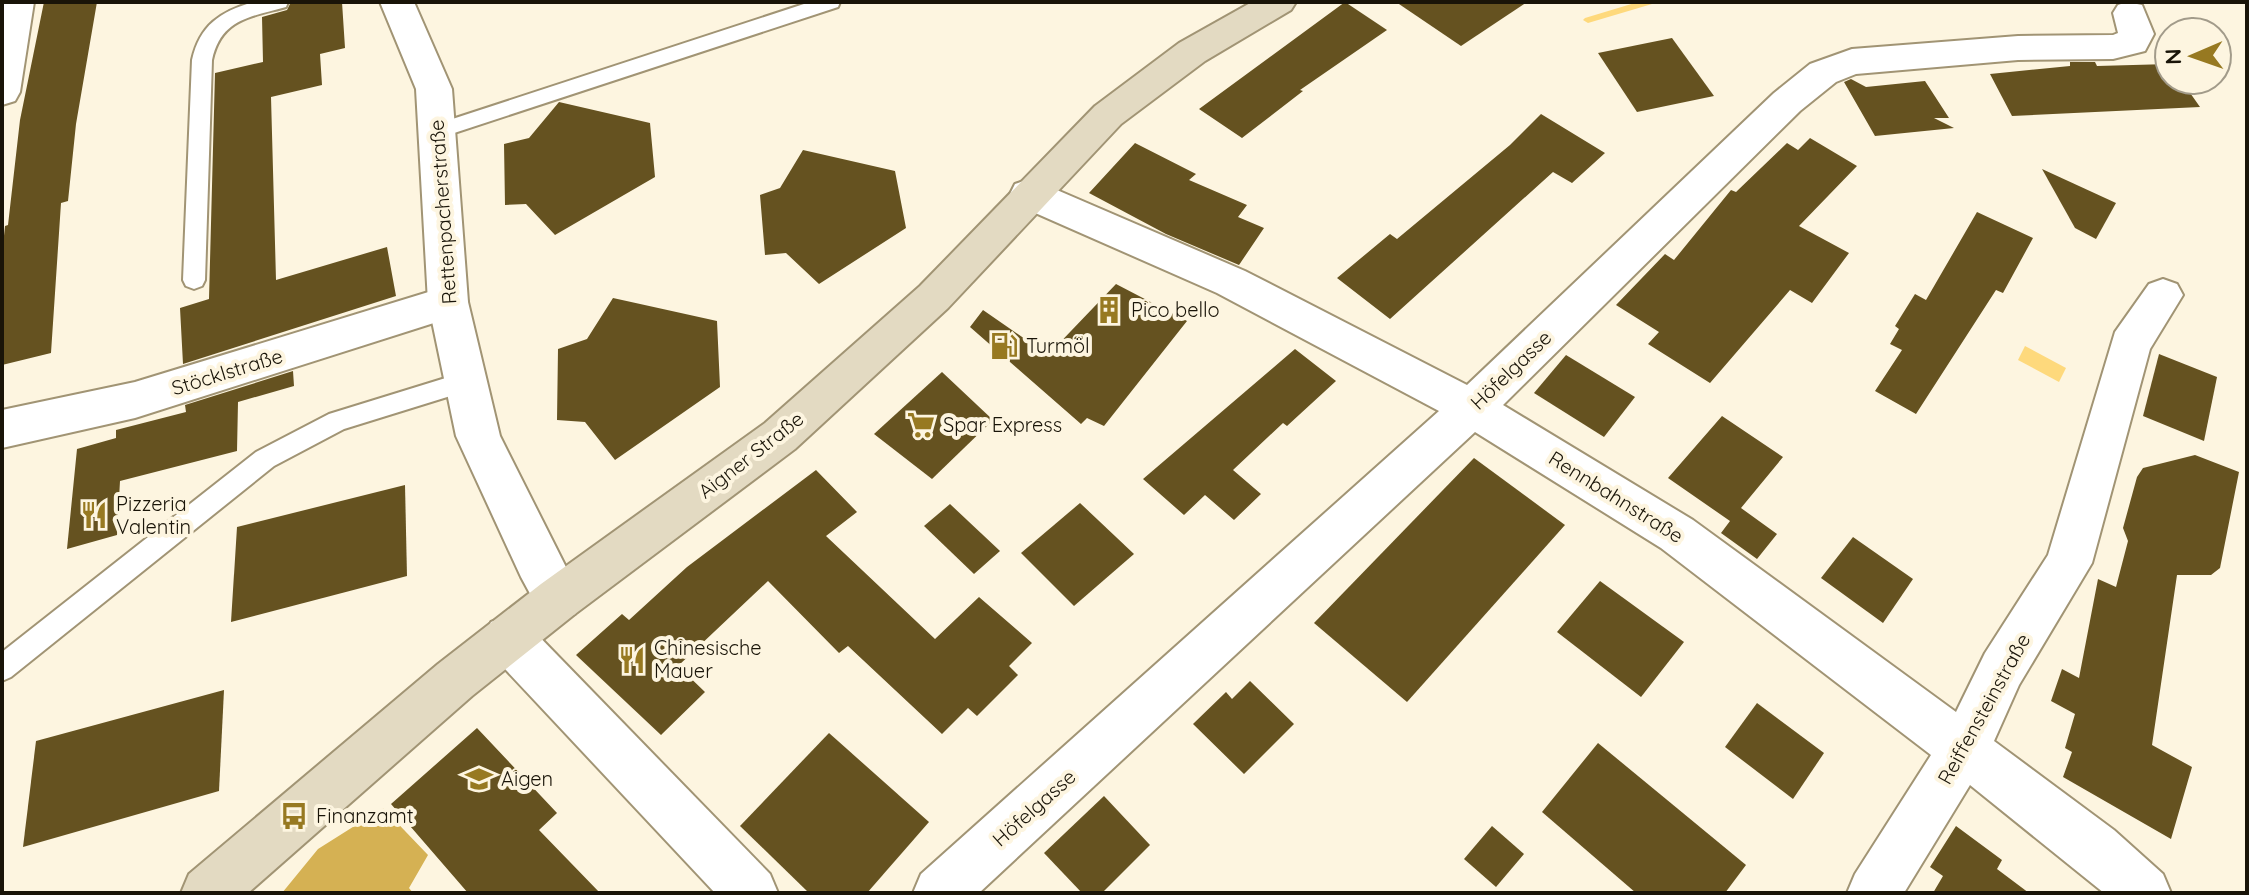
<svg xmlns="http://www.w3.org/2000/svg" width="2249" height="895" font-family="Quicksand,sans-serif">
<rect width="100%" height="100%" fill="#fdf5e0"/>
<path fill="#d5b153" d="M383,808l45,47 -19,33 4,5h-131l36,-44z"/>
<path fill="#fed97c" d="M2025,346l41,22 -7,14 -41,-22z"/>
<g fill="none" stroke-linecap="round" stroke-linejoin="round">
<path fill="#fed97c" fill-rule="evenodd" d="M1638,2h16l-2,2 -64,19 -5,-3 2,-2z"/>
</g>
<g fill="#655220">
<path d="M44,2h53l-21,122 -8,77 -7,2 -10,150 -49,12v-110l3,-29 3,-1 12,-105z"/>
<path d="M291,2h51l3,46 -25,6 2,31 -51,12 5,183 111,-33 9,49 -213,68 -3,-56 29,-9 6,-226 48,-11 -1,-45 25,-7z"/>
<path d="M1345,2l42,28 -87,60 3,1 -61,47 -43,-29z"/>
<path d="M1396,2h131l-66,44z"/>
<path d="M1672,38l42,58 -77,16 -39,-59z"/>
<path d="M2070,62h25l2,4 72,-2v16h12l19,27 -188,9 -22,-42 80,-8z"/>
<path d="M1851,79l15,8 59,-6 24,37h-15l20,10 -79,8 -31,-54z"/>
<path d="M559,102l91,21 5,54 -100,58 -29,-31 -21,1 -1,-61 25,-6z"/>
<path d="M1541,114l64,39 -33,30 -19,-11 -163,147 -53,-41 53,-44 7,5 113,-94z"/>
<path d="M1810,138l47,28 -58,60 50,27 -37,50 -22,-13 -80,93 -62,-39 11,-12 -43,-27 49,-51 9,6 57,-70 5,2 51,-49 11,7z"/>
<path d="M1135,143l61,31 -7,6 58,25 -9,12 26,11 -25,37 -73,-31 -77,-41z"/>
<path d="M803,150l92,21 11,57 -87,56 -33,-31 -21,2 -5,-60 20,-7z"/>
<path d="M2042,169l74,34 -20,36 -21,-11z"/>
<path d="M1977,212l56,26 -30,55 -7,-3 -80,124 -41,-23 27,-41 -12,-6 9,-15 -4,-3 20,-32 11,6z"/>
<path d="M1116,284l71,37 -83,105 -17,-8 -6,6 -111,-97 13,-17 65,45z"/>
<path d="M613,298l104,23 3,66 -105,73 -30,-38 -28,-2 1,-71 29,-10z"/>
<path d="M1295,349l41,32 -49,45 -4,-3 -50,47 28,24 -27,26 -29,-25 -21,20 -41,-36z"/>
<path d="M2159,354l58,23 -13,64 -61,-25z"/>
<path d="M1566,355l69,42 -31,40 -70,-44z"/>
<path d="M293,371l1,15 -56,16 -1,49 -117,30 -3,54 -50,14 10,-100 39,-11v-8l70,-18 -1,-7z"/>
<path d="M942,372l51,48 -61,59 -58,-45z"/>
<path d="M1722,416l61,41 -42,51 36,26 -20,25 -36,-26 9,-12 -62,-43z"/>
<path d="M2195,455l44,17 -19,96 -9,7h-34l-25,170 40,22 -21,72 -108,-62 9,-25 -7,-4 10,-34 -24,-13 11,-32 17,9 19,-99 18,8 12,-46 -5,-13 14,-51 6,-9z"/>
<path d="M1474,458l91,67 -158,177 -93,-79z"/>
<path d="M816,470l41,42 -31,24 109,103 44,-42 53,46 -23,23 9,9 -41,41 -9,-8 -26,26 -94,-88 -9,7 -71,-72 -90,85 27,26 -44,43 -85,-80 46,-41 7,6 58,-53z"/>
<path d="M405,485l2,91 -176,46 6,-95z"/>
<path d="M1080,503l54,51 -60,52 -53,-53z"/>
<path d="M950,504l50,47 -26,23 -50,-48z"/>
<path d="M1853,537l60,42 -30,44 -62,-45z"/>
<path d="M1600,581l84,61 -43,55 -84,-65z"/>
<path d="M1250,681l44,43 -50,50 -51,-50 33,-32 6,7z"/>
<path d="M224,690l-5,101 -196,56 13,-106z"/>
<path d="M1757,703l67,50 -31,46 -68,-52z"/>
<path d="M477,728l80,85 -18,17 61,63h-132l-77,-89z"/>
<path d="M829,733l100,89 -62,71h-58l-69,-67z"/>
<path d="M1598,743l148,122 -21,28h-89l-94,-81z"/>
<path d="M1104,796l46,49 -48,48h-20l-38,-40z"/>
<path d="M1492,826l32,28 -28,33 -32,-28z"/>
<path d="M1956,826l46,34 -5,9 32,24h-96l10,-17 -13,-9z"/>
</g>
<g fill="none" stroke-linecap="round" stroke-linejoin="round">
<g stroke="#a19474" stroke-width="4">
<g id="service">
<path d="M253,2h35l-2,5c-36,10 -65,12 -74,53l-7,220 -3,6 -8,3 -8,-3 -3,-6 9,-220c8,-35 28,-48 61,-58z"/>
<path d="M810,2h30l-2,5 -393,129h-14l-3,-5 3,-5z"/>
<path d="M465,372l8,3 4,7 -4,7 -129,40 -70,37 -263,211 -9,4v-29l254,-200 73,-38z"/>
</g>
</g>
<g stroke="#a19474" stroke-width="4">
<g id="minor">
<path d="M2,2h32l-14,90 -5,9 -13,4z"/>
<path d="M2127,2l15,3 12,29 -9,17 -32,8 -95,1 -162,14 -20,8 -36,29 -297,294 190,115 263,192 29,-59 63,-98 67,-223 34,-48 14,-5 14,5 6,11 -33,54 -58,214 -73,122 -25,56 120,89 49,44 8,19h-67l-134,-108 -66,108h-57l8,-19 76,-119 -270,-207 -186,-116 -496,461h-66l8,-19 518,-463 -222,-118 -202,-89 -5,-10 5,-10 14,-5 14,5 202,87 222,114 307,-292 36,-29 42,-15 166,-13 95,-1 5,-2 -5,-20 5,-8z"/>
<path d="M448,286l14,4 6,12 -6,12 -327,104 -133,30v-38l133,-28z"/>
<path d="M508,616l17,6 245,252 8,19h-63l-224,-239 -7,-16 7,-16z"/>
</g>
</g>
<g stroke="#a19474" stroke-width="4">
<path id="tertiary" d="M380,2h34l38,87 16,213 32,134 82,163 -7,15 -17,7 -17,-7 -20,-37 -65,-141 -28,-134 -12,-213z"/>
</g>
<g stroke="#a19474" stroke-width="4">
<path id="secondary" d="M1252,2h44l-5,8 -86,51 -84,63 -173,184 -153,141 -220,165 -103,82 -224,197h-67l8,-19 249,-210 103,-80 224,-161 155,-137 175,-180 84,-63z"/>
</g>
<use href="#service" fill="#fff" fill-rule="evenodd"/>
<use href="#minor" fill="#fff" fill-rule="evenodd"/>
<use href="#tertiary" fill="#fff" fill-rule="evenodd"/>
<use href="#secondary" fill="#e3dac2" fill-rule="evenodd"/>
</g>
<defs>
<g id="building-bare" transform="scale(2.16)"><path d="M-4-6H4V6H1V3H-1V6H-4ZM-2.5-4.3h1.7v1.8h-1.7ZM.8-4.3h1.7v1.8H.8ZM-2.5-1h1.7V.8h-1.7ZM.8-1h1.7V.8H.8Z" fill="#977921" stroke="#fdf5e0" stroke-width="2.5" paint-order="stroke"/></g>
<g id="fuel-bare" transform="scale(2.16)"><path d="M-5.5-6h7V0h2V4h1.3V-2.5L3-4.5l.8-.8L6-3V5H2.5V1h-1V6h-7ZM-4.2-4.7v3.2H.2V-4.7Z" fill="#977921" stroke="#fdf5e0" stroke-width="2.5" paint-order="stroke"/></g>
<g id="supermarket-bare" transform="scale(2.16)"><path d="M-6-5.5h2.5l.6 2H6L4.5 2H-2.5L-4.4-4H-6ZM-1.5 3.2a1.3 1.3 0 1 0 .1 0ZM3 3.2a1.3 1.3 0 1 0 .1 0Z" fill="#977921" stroke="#fdf5e0" stroke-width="2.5" paint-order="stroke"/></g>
<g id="restaurant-bare" transform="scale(2.16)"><path d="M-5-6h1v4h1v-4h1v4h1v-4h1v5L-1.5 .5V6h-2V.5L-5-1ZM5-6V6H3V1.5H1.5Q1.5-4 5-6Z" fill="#977921" stroke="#fdf5e0" stroke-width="2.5" paint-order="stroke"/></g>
<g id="school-bare" transform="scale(2.16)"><path d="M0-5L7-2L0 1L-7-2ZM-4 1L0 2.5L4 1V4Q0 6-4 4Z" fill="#977921" stroke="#fdf5e0" stroke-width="2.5" paint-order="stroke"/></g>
<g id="bus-bare" transform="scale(2.16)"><path d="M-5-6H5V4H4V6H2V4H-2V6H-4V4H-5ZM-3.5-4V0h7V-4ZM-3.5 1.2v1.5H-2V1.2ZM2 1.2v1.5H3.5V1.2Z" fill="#977921" stroke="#fdf5e0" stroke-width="2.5" paint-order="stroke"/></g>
</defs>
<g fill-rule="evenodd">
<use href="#building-bare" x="1109" y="310"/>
<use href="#fuel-bare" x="1004" y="346"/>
<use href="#supermarket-bare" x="921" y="425"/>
<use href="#restaurant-bare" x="94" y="515"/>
<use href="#restaurant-bare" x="632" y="660"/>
<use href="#school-bare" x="479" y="779"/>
<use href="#bus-bare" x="294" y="816"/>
</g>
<g text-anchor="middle" stroke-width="8" stroke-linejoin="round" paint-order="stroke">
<g font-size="20" fill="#191408" stroke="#fdf5e0">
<text transform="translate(443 212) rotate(-94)" y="7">Rettenpacherstraße</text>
<text transform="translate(1511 370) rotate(-44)" y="7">Höfelgasse</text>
<text transform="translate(227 372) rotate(-17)" y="7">Stöcklstraße</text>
<text transform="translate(751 455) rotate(-38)" y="7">Aigner Straße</text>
<text transform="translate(1616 497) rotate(32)" y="7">Rennbahnstraße</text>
<text transform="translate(1984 709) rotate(-61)" y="7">Reiffensteinstraße</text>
<text transform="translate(1034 808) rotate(-42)" y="7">Höfelgasse</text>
</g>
<g font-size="20" fill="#191408" stroke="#fdf5e0" text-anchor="start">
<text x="1131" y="317">Pico bello</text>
<text x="1026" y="353">Turmöl</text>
<text x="943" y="432">Spar Express</text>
<text x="116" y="511">Pizzeria<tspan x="116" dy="23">Valentin</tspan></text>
<text x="654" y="655">Chinesische<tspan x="654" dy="23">Mauer</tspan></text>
<text x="501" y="786">Aigen</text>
<text x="316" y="823">Finanzamt</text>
</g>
</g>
<rect width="2249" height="895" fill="none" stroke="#191408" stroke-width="8"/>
<g transform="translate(2193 56) rotate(268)"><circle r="38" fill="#fdf5e0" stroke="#a29b8a" stroke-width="2"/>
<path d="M0-6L14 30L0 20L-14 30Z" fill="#977921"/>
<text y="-12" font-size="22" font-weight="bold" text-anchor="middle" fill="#191408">N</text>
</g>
</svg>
